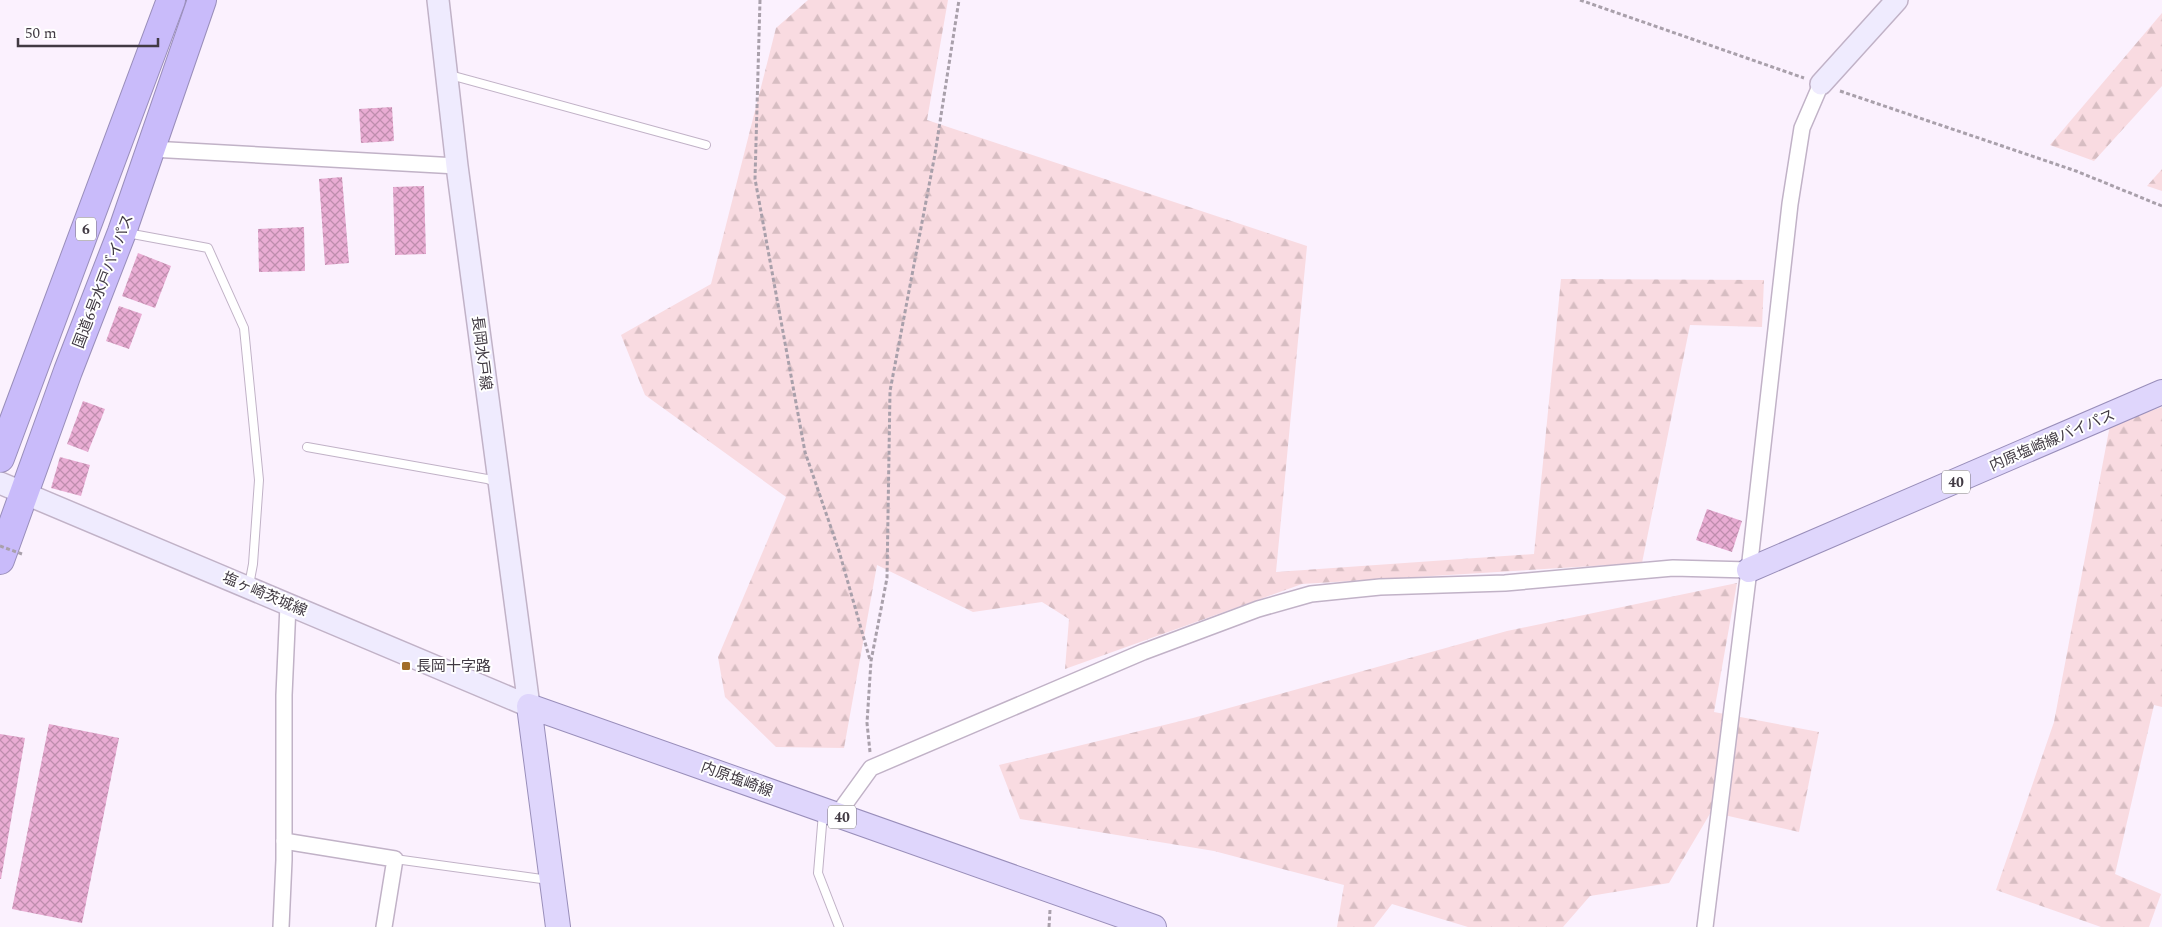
<svg xmlns="http://www.w3.org/2000/svg" width="2162" height="927" font-family="Spectral,'Noto Sans JP',serif">
<defs>
<pattern id="forest-firs" width="22" height="20" patternUnits="userSpaceOnUse" patternTransform="scale(1.25)"><rect width="22" height="20" fill="#f9dbe1"/><path d="M5 1l3.5 6h-7zM16 11l3.5 6h-7z" fill="#d7bdc2"/></pattern>
<pattern id="building-cross-hatch" width="8" height="8" patternUnits="userSpaceOnUse" patternTransform="scale(1.25)"><rect width="8" height="8" fill="#e9acd3"/><path d="M0 0l8 8M0 8l8-8" fill="none" stroke="#be8dad"/></pattern>
</defs>
<rect width="100%" height="100%" fill="#fbf1fe"/>
<g fill="url(#forest-firs)">
<path d="M808,0h140l-21,120 380,126 -31,326 258,-18 27,-275 203,1 -2,47 -72,-2 -48,238 -340,21 -237,85 4,-50 -27,-17 -69,10 -96,-47 -33,183 -68,-1 -51,-50 -7,-40 68,-160 -141,-102 -24,-60 90,-51 65,-256z"/>
<path d="M2162,13v73l-68,75 -44,-16z"/>
<path d="M2162,169v22l-15,-5z"/>
<path d="M2162,407v300l-8,-2 -39,169 46,20 -12,33h-48l-105,-37 58,-168 56,-297z"/>
<path d="M1737,583l-23,129 105,20 -20,100 -88,-20 -42,71 -79,13 -27,31h-95l-76,-23 -18,23h-37l7,-42 -130,-34 -194,-32 -21,-54 194,-47 314,-87z"/>
</g>
<g fill="url(#building-cross-hatch)">
<path d="M392,107l2,34 -33,2 -2,-34z"/>
<path d="M342,177l7,86 -24,2 -6,-86z"/>
<path d="M424,186l2,68 -31,1 -2,-68z"/>
<path d="M304,227l1,44 -46,1 -1,-43z"/>
<path d="M138,253l33,13 -16,42 -33,-12z"/>
<path d="M119,306l23,8 -13,35 -23,-8z"/>
<path d="M83,401l22,8 -17,43 -21,-8z"/>
<path d="M60,457l30,8 -9,31 -30,-8z"/>
<path d="M1707,509l35,12 -10,31 -36,-12z"/>
<path d="M49,724l70,14 -37,185 -70,-14z"/>
<path d="M0,734l25,4 -24,141h-1z"/>
</g>
<g fill="none" stroke-linecap="round" stroke-linejoin="round">
<g stroke="#c1b2c7" stroke-width="10">
<g id="lane">
<path d="M450,75l256,70"/>
<path d="M127,233l81,15 36,80 15,152 -6,84 -4,21"/>
<path d="M307,447l180,32 11,4"/>
<path d="M823,813l-5,60 21,54"/>
<path d="M395,859l154,21"/>
</g>
</g>
<g stroke="#c1b2c7" stroke-width="18">
<g id="street">
<path d="M151,149l306,17"/>
<path d="M837,815l34,-47 272,-116 115,-43 53,-15 69,-7 125,-4 168,-15 76,2"/>
<path d="M284,841l111,18 -11,68"/>
<path d="M281,927l3,-67v-165l4,-90"/>
<path d="M1705,927l44,-357 41,-366 12,-76 19,-44"/>
</g>
</g>
<g stroke="#c1b2c7" stroke-width="24">
<g id="secondary">
<path d="M1821,84l76,-84"/>
<path d="M0,483l529,223 -72,-540 -19,-166"/>
</g>
</g>
<g stroke="#998eba" stroke-width="26">
<g id="primary">
<path d="M1749,570l413,-178"/>
<path d="M558,927l-29,-221 625,221"/>
</g>
</g>
<g stroke="#998eba" stroke-width="30">
<g id="highway">
<path d="M0,458l171,-458"/>
<path d="M0,560l68,-189 54,-139 80,-232"/>
</g>
</g>
<g stroke="#a9a0ab" stroke-width="3" stroke-dasharray="4 2.5" stroke-linecap="butt">
<path d="M760,0l-5,179 50,273 34,99 31,109"/>
<path d="M1580,0l224,78"/>
<path d="M1840,91l236,80 86,35"/>
<path d="M870,752l-3,-29 4,-62 16,-83 3,-187 45,-237 24,-154"/>
<path d="M1049,927l1,-17"/>
</g>
<use href="#lane" stroke="#fff" stroke-width="8"/>
<use href="#street" stroke="#fff" stroke-width="15"/>
<use href="#secondary" stroke="#efebfe" stroke-width="21"/>
<use href="#primary" stroke="#dfd6fc" stroke-width="24"/>
<use href="#highway" stroke="#c9bbfa" stroke-width="28"/>
<path stroke="#a9a0ab" stroke-width="3" stroke-dasharray="4 2.5" stroke-linecap="butt" d="M0,546l22,8"/>
</g>
<rect fill="#a26f26" stroke="#fff" stroke-width="2" x="401" y="661" width="10" height="10" rx="2.5"/>
<g text-anchor="middle" stroke-width="4" stroke-linejoin="round" paint-order="stroke">
<g fill="#fff" stroke="#7a757b" stroke-width="1">
<rect x="76" y="217.5" width="20" height="23" rx="4"/>
<rect x="1942" y="470.5" width="28" height="23" rx="4"/>
<rect x="828" y="805.5" width="28" height="23" rx="4"/>
</g>
<g font-size="14" font-weight="bold" fill="#413a43">
<text x="86" y="234">6</text>
<text x="1956" y="487">40</text>
<text x="842" y="822">40</text>
</g>
<g font-size="15" fill="#413a43" stroke="#fff">
<text transform="translate(103 281) rotate(-69)" y="5">国道6号水戸バイパス</text>
<text transform="translate(482 353) rotate(83)" y="5">長岡水戸線</text>
<text transform="translate(2052 440) rotate(-23)" y="5">内原塩崎線バイパス</text>
<text transform="translate(265 594) rotate(23)" y="5">塩ヶ崎茨城線</text>
<text transform="translate(737 779) rotate(20)" y="5">内原塩崎線</text>
</g>
<g font-size="15" fill="#413a43" stroke="#fff" text-anchor="start">
<text x="416" y="671">長岡十字路</text>
</g>
</g>
<path d="M18 38v8h140v-8" fill="none" stroke="#413a43" stroke-width="2.5"/>
<text x="25" y="38" font-size="15" fill="#413a43" stroke="#ffffff" stroke-width="4" paint-order="stroke">50 m</text>
</svg>
